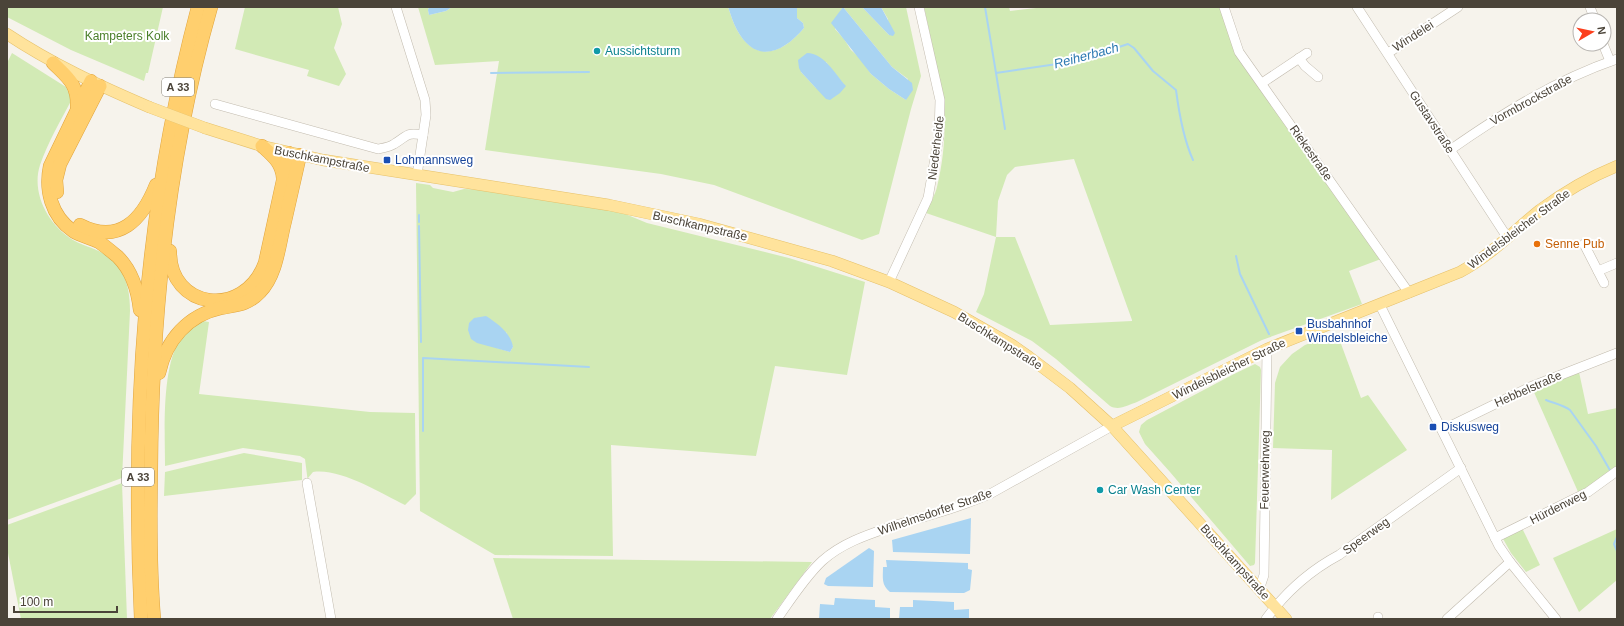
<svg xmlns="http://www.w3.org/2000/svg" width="1624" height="626" font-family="Helvetica,sans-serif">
<rect width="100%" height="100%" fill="#f6f3ec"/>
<g fill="#d2eab5" fill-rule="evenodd">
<path d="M7,7h156l-15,66h-2l-2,8 -73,-31 -64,-33z"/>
<path d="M245,7h93l4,17 -8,24 12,26 -7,12 -32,-10 2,-6 -74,-21z"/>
<path d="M418,7h11l-1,3 1,5 17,-4 6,-4h276c3,8 5,16 9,23 19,34 46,23 67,-2l-1,-5 -6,-5v-11h65l27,28 -1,-16 -7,-12h25l15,69 -10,33 -32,125 -17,6 -148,-55 -53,-11 -176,-24 14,-89 -64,4zM843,7l49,60 16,12 -2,21 -17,-11 -18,-15 -10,-15 -10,-9 -7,-11 -9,-10 3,-14zM826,62l19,24 -29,2 -15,-16z"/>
<path d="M924,7h85l1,4 35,-4h176l16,47 144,205 -32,12 13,33 -100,36 -125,62c-9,3 -18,9 -27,4l-54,-47 -24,-18 -56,-29 8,-18 12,-57 -70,-24c3,-9 9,-17 11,-26 7,-28 9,-59 7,-87zM1074,159l58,161v1l-82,4 -35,-88h-19l2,-36 9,-26 8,-8z"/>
<path d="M12,53l54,34 6,12c-11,21 -24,43 -32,66 -9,28 8,60 33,75 18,10 31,8 46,28 9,12 11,28 11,43l-8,167 -115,42v-457z"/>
<path d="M416,183l14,2 3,3 20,4 11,-3 22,1 132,21 29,12 142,35 76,24 -18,93 -72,-9 -19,90 -145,-11 2,111 -118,-1 -75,-44zM506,332l7,15 -3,5 -13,-4z"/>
<path d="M203,321l6,1 -10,72 171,18 45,1 1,81 -11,11c-25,-12 -64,-37 -92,-33l-5,6v5l-3,-24 -5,-3 -57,-8 -78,18c0,-34 -4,-99 16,-128 5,-7 14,-12 22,-17z"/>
<path d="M1337,333l24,65 7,-3 39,55 -76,50 1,-50 -59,-2 2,-65 5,-16 12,-13 13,-9z"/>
<path d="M1255,364l5,3 1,3 -6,193 -1,2 -4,1 -80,-94 -25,-28 -6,-12 2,-7 6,-5 87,-46z"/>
<path d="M1579,372l9,42 29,-6v60l-38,26 -46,-104z"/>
<path d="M244,453l58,10v17l-138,16 1,-24z"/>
<path d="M122,483l5,136h-106l-14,-71v-23z"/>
<path d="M1522,528l18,37 -14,7 -15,-19 -9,-16z"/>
<path d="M1617,529v51l-38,32 -26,-54z"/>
<path d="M493,558l319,4 -42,57h-257z"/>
</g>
<g fill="#a9d4f2">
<path d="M429,7h23l-6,4 -17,4 -1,-5z"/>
<path d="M728,7h69v11l6,5 1,5c-21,25 -48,37 -67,2 -4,-7 -6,-15 -9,-23z"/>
<path d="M843,7l49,60 20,16 1,7 -7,10 -17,-11 -18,-15 -40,-51z"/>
<path d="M862,7h19l14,26 -2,3 -4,-1z"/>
<path d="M807,53c17,0 28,21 39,33l-6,7 -10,7 -4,-1 -25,-27 -2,-4 -1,-8z"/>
<path d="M486,316c11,7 25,17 27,31l-3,5 -33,-9 -6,-4 -3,-9 1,-7 5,-5z"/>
<path d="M971,518l-1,36 -77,-2 -1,-12z"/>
<path d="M869,548l5,3 -1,36 -45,-1 -4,-2 2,-6z"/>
<path d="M886,560l82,3v6l4,1 -2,20 -6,3h-5l-69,-1c-9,-7 -7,-15 -7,-25h4z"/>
<path d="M835,598l40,2v7l15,1v11h-71l1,-15 14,1z"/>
<path d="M913,600l41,2v8l15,-1v10h-70l1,-12h13z"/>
</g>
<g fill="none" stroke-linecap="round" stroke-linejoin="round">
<g stroke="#a9d4f2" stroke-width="2">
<path d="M985,7l11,66 68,-10 22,-5 42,-14 6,4 19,23 23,19c3,23 7,48 17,70"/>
<path d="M491,73l98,-1"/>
<path d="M996,73l9,56"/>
<path d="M419,215v7"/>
<path d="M419,226l2,116"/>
<path d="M1236,256l4,18 29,60"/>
<path d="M1546,400c7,3 17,5 24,10l26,36 15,26"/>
<path d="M423,431v-73l166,9"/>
<path d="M1617,537l-3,7 3,7"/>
</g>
<g stroke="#c2bbae" stroke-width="10">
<g id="minor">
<path d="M396,7l29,93 1,15 -9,60"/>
<path d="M1224,7l15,45 170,241"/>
<path d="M1357,7l150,230"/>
<path d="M1590,7l5,13"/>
<path d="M1603,44l7,17"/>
<path d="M1388,53l70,-46"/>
<path d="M1299,58l6,8 13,11"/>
<path d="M1262,83l45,-30"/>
<path d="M215,104l163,45c5,-1 12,-2 16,-5 14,-8 11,-12 29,-9"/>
<path d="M1450,150c53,-37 106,-70 167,-91"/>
<path d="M1584,244l20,39"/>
<path d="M1598,271l19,-8"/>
<path d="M889,282l39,-84 11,-62 1,-36 -21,-93"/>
<path d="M1380,305l119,241 11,16 46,57"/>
<path d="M1442,430l88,-43 87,-34"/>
<path d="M307,483l24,136"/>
<path d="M1495,538l93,-46 29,-21"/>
<path d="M1259,590l5,-15 3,-226"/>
<path d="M1378,617v2"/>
<path d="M777,619c14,-20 28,-42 45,-58 21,-19 48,-27 74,-36 32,-9 64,-18 94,-31l122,-68"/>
<path d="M1266,619c19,-26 45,-49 73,-64l122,-87"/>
<path d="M1447,619l63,-57"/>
</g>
</g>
<g stroke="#e6c16a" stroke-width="12">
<g id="major">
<path d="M7,34c45,30 93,52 142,73"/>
<path d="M205,128l57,18 61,14 286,45 90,19 133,37 57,21 65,30 58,33 17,12 41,31 42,38 174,193"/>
<path d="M1112,426l155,-77 193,-77c30,-16 54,-41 80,-62 24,-18 50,-33 77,-44"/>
</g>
</g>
<g stroke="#e0a43c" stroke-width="14">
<g id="highway">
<path d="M53,63c14,14 25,21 24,43"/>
<path d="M91,81l-41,85c-5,24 1,50 23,65 8,5 18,7 26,11 6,4 13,10 19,15 14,14 20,35 22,53"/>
<path d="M262,146c11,10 20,17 21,32"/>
<path d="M57,192l-1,-12 4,-16 40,-78"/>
<path d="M80,225c39,20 62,-5 76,-40"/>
<path d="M170,251c-1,58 74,69 95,12l24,-110"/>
<path d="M159,373c7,-33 29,-58 62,-65 15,-3 27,-3 39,-16 17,-17 19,-48 25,-71 5,-22 10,-44 15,-66"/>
<path d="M141,619c-10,-209 3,-409 57,-612"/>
<path d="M154,619c-4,-49 -4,-99 -3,-149 1,-156 17,-313 60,-463"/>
</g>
</g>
<use href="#minor" stroke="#fff" stroke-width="9"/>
<use href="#major" stroke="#ffe39c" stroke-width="11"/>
<use href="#highway" stroke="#ffcf6e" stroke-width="13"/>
<g stroke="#e6c16a" stroke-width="12" stroke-linecap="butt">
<path id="major-bridge" d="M149,107l56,21"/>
</g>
<use href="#major-bridge" stroke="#ffe39c" stroke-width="11"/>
</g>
<g fill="#0f9aa8" stroke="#fff" stroke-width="1.5">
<circle cx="597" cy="51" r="4"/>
<circle cx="1100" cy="490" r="4"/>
</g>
<g fill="#1a4fb4" stroke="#fff" stroke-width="1.5">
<rect x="383" y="156" width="8" height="8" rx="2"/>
<rect x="1295" y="327" width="8" height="8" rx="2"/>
<rect x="1429" y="423" width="8" height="8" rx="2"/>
</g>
<circle fill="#e8710a" stroke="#fff" stroke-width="1.5" cx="1537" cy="244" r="4"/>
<g text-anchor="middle" stroke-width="4" stroke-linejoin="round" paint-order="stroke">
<g fill="#fff" stroke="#817c74" stroke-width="1">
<rect x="162" y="78" width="32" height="18" rx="3"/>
<rect x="122" y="468" width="32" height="18" rx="3"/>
</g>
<g font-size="11" font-weight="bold" fill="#4b4439">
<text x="178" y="91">A 33</text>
<text x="138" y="481">A 33</text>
</g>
<g font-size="12" fill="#4a7f2a" stroke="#fff">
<text x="127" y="40">Kampeters Kolk</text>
</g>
<g font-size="12" fill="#4b4439" stroke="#fff">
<text transform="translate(1413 36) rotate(-33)" y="4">Windelei</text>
<text transform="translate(1531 100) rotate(-29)" y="4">Vormbrockstraße</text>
<text transform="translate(1432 122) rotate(57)" y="4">Gustavstraße</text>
<text transform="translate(936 148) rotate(-83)" y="4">Niederheide</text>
<text transform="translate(1311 153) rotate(55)" y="4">Riekestraße</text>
<text transform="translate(322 159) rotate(11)" y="4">Buschkampstraße</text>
<text transform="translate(700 226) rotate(13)" y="4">Buschkampstraße</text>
<text transform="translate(1519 229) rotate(-37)" y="4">Windelsbleicher Straße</text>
<text transform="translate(1000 341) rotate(32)" y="4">Buschkampstraße</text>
<text transform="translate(1229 369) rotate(-26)" y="4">Windelsbleicher Straße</text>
<text transform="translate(1528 389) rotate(-24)" y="4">Hebbelstraße</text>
<text transform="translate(1265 470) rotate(-89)" y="4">Feuerwehrweg</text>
<text transform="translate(1558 507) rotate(-27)" y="4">Hürdenweg</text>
<text transform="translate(935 512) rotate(-19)" y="4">Wilhelmsdorfer Straße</text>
<text transform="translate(1366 536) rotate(-36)" y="4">Speerweg</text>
<text transform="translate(1235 562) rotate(48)" y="4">Buschkampstraße</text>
</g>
<g font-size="12" fill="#0d838f" stroke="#fff" text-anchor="start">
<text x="605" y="55">Aussichtsturm</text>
<text x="1108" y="494">Car Wash Center</text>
</g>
<g font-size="12" fill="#164399" stroke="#fff" text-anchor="start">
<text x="395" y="164">Lohmannsweg</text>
<text x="1307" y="328">Busbahnhof<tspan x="1307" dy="14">Windelsbleiche</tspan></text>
<text x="1441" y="431">Diskusweg</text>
</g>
<g font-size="12" fill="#c56008" stroke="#fff" text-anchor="start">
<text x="1545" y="248">Senne Pub</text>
</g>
<g font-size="13" font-style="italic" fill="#2e7ab2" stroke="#fff">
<text transform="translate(1086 55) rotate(-15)" y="5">Reiherbach</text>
</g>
</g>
<rect width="1624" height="626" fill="none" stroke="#4b4439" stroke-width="16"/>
<g transform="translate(1592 32) rotate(81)"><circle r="19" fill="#ffffff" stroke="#b7b4b0"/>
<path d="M0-3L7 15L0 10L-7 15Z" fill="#fc3f1d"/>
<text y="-6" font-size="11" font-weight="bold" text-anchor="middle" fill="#4b4439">N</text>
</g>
<path d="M14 606v6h103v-6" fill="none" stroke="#4b4439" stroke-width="2"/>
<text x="20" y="606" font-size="12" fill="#4b4439" stroke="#ffffff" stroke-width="3" paint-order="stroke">100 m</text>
</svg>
